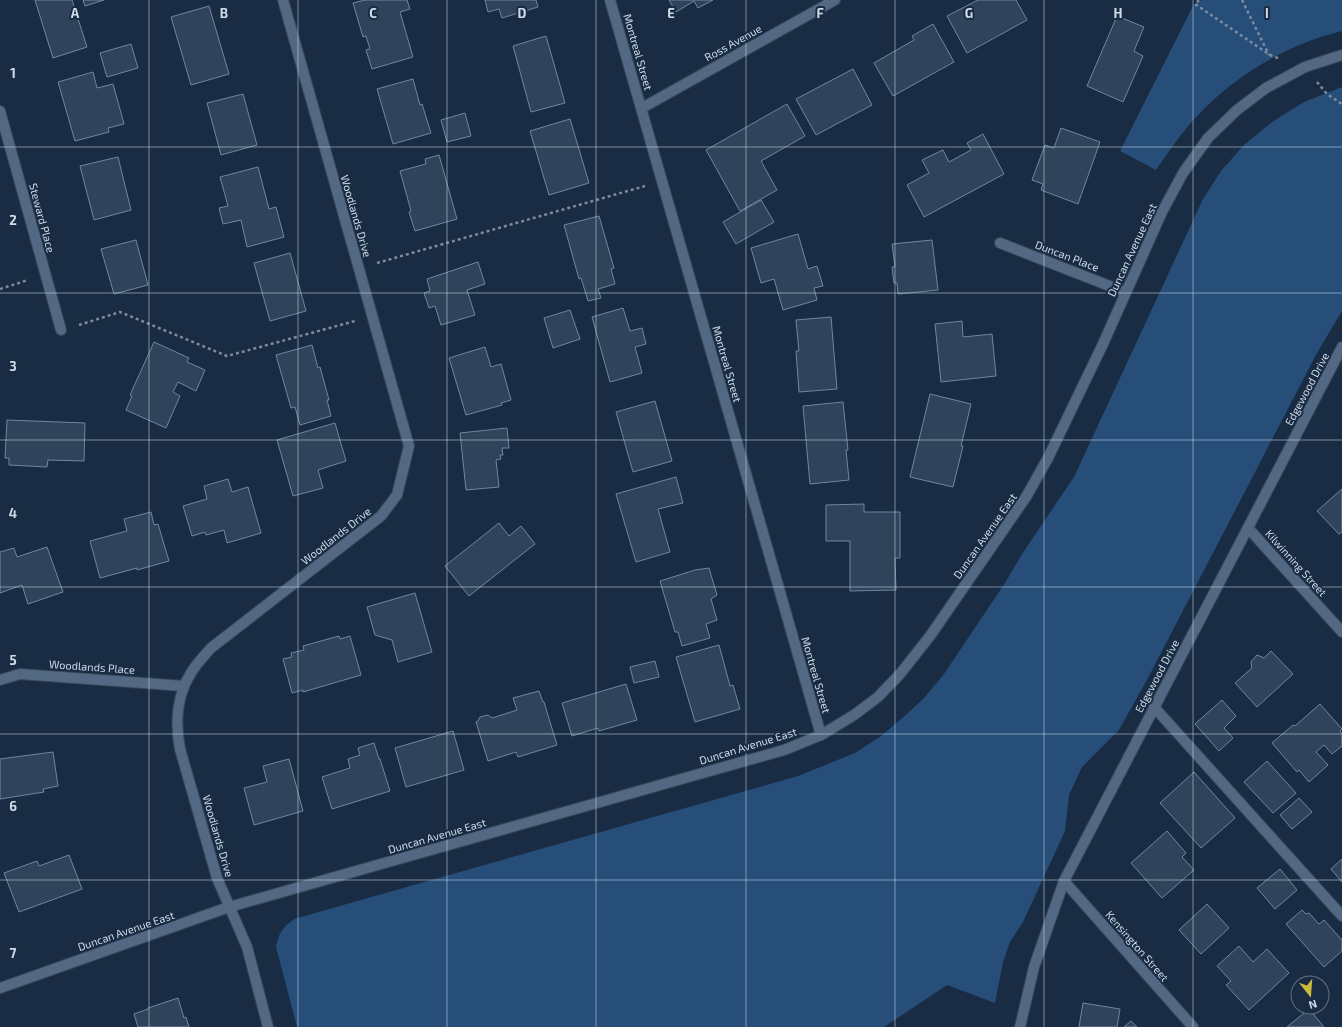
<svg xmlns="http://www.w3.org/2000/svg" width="1342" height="1027" font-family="'Exo 2',sans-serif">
<rect width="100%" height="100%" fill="#192c43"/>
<g fill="#274e79">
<path d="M1202,0h140v31c-50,12 -100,40 -137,77 -19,18 -34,40 -49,62l-36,-19 74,-147z"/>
<path d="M1342,87v224l-25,42 -168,323 -30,54 -37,37 -13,28 -4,36 -42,91 -13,20 -7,20 -8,41 -48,-18 -63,42h-587l-21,-80c2,-13 7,-20 18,-28l504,-143 57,-23 26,-17 26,-22 17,-16 20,-24 61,-91 17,-29 52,-77 129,-278 18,-28 23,-26 28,-23 32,-20z"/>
</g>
<g fill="#2f435a" stroke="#7086a1">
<path d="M35,0h37l15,47 -34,11z"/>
<path d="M83,0h21l-19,6z"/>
<path d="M365,0h42l3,9 -10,3 13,45 -41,12 -6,-19 4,-1 -4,-13 -3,1 -10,-34z"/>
<path d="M485,0h51l2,7 -36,11 -3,-9 -11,3z"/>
<path d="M669,0h44l-15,8 -4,-7 -18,11z"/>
<path d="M978,0h38l11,20 -60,33 -20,-37z"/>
<path d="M209,6l20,68 -38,11 -20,-68z"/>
<path d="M1117,16l27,11 -10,24 9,5 -20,46 -36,-16z"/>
<path d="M933,24l21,38 -61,34 -19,-33 40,-23 -2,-4z"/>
<path d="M546,36l19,67 -34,9 -18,-66z"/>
<path d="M131,44l7,24 -31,9 -7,-24z"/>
<path d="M853,69l19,36 -56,30 -20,-36z"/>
<path d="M93,72l4,16 16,-4 11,40 -16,4 1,4 -34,9 -17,-59z"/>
<path d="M413,79l7,26 2,-1 9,29 -38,11 -16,-55z"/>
<path d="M243,94l14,51 -36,10 -14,-52z"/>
<path d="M787,104l18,32 -44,25 16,29 -37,21 -34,-61z"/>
<path d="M465,113l6,23 -24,6 -6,-22z"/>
<path d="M570,119l19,64 -40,12 -19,-64z"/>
<path d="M1061,128l39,14 -22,62 -37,-14 2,-6 -11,-4 13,-35 9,3z"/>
<path d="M983,134l21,40 -80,43 -17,-32 22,-12 -7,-13 21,-10 6,12 22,-12 -4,-7z"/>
<path d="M439,155l18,64 -42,12 -6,-19 2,-1 -11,-40 26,-7 -1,-5z"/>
<path d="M118,157l13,53 -37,10 -14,-54z"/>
<path d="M258,167l11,42 7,-2 8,30 -37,10 -6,-27 -18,4 -4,-16 9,-2 -8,-29z"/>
<path d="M761,200l13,22 -38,22 -13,-22z"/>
<path d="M599,216l15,52 -3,1 4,15 -17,5 3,9 -13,3 -7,-23 -2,1 -15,-54z"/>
<path d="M798,234l10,35 9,-3 6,20 -9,2 3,12 -34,10 -9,-31 -13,4 -10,-35z"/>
<path d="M136,240l12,45 -34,9 -13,-45z"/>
<path d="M932,240l6,50 -40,4 -1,-11h-3l-2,-16h3l-3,-23z"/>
<path d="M290,253l16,58 -36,10 -16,-58z"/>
<path d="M478,262l7,22 -18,6 8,25 -34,10 -6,-19 -6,2 -5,-15 6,-2 -3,-12z"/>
<path d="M623,308l7,23 12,-3 4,16 -11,3 7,26 -32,9 -18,-65z"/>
<path d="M570,310l10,29 -27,9 -9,-30z"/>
<path d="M831,317l6,72 -38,3 -3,-41h3l-3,-31z"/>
<path d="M962,321l1,16 29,-3 4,42 -55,6 -6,-58z"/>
<path d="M154,342l35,16 -2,4 18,8 -9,21 -18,-9 -5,10 7,4 -14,32 -40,-18 6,-14 -2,-1z"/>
<path d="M312,345l6,23 2,-1 9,33h-2l4,16 -31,9 -5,-18 -4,1 -15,-53z"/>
<path d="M485,347l6,20 10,-3 10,36 -10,3 1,2 -36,10 -17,-57z"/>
<path d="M930,394l41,10 -10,42h2l-10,41 -43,-10z"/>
<path d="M655,401l17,60 -39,11 -17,-60z"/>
<path d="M843,402l5,48h-2l3,30 -39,4 -7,-78z"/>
<path d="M7,420l78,3 -1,38 -36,-1 -1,7 -38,-2v-7h-4z"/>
<path d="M335,423l11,38 -28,9 5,18 -30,8 -16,-56z"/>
<path d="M507,428l2,20h-7l1,7h-3l1,4 -5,1 3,27 -33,3 -6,-57z"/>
<path d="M676,477l7,26 -25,6 12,43 -34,10 -20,-68z"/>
<path d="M228,479l4,13 16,-5 13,46 -34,10 -3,-13 -18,5 -1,-3 -13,4 -9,-30 24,-7 -3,-13z"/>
<path d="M1342,489v43l-3,2 -22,-23z"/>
<path d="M864,504v8h36v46h-5l1,32 -46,1v-50h-24v-36z"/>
<path d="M151,512l3,13 4,-1 11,37 -32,9v-2l-37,10 -10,-37 37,-10 -3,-12z"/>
<path d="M499,523l10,13 12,-10 14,18 -66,52 -24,-30z"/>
<path d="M47,547l16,45 -35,12 -6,-19 -22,8v-41l14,-4 3,9z"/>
<path d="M709,568l8,27 -6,4 6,21 -11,4 4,14 -28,8 -4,-14h-3l-15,-51 35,-11z"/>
<path d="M415,593l17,59 -34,10 -6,-22 -17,-5 -8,-28z"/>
<path d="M339,636l1,3 10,-3 11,39 -58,17v-2l-11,3 -9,-34 9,-2 -1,-4 13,-3 -1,-4z"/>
<path d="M719,645l11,41 3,-1 7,24 -45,13 -19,-65z"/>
<path d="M1271,651l22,23 -36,33 -22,-24 17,-15 -1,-6 6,-7 7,3z"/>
<path d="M655,661l4,16 -25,6 -4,-16z"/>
<path d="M626,684l11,36 -38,11 -1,-3 -26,8 -10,-33z"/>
<path d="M539,691l4,11h1l13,43 -39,12 -2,-5 -28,9 -12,-39 2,-1 2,-4 8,-2 4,3 25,-8 -4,-12z"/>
<path d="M1222,700l14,16 -12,12 9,10 -14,13 -24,-27z"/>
<path d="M1320,704l22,25 -2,2 2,3v12l-10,8 -8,-9 -8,7 12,13 -19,17 -10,-12 -2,2 -25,-29 21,-18 2,1z"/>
<path d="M453,731l11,39 -58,17 -11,-39z"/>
<path d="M374,743l5,16h1l10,32 -58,18 -10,-32 28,-9 -2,-9 12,-4 -2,-7z"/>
<path d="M53,752l5,34 -15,3 1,3 -44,7v-40z"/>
<path d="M289,759l14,52 -49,14 -10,-37 23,-6 -4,-16z"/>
<path d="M1267,761l29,32 -23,20 -29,-31z"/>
<path d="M1194,772l41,46 -34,30 -41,-45z"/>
<path d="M1299,798l13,14 -20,17 -12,-14z"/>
<path d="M1167,831l19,22 -4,4 12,13 -32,28 -31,-35z"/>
<path d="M69,855l13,34 -63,23 -15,-39 33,-12 2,5z"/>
<path d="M1342,859v23l-11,-13z"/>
<path d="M1280,869l17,21 -22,19 -18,-21z"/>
<path d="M1207,904l22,24 -28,26 -22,-24z"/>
<path d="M1302,910l4,4 3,-1 10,11 5,-4 18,20v11l-18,16 -38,-43z"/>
<path d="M1239,946l14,16 14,-13 22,24 -40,37 -23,-25 5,-4 -14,-15z"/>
<path d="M178,998l6,20 2,-1 3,10h-51l-4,-13 14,-5v-1z"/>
<path d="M1083,1003l37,6 -3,18h-38z"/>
<path d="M1309,1009l15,18h-37z"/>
<path d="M1131,1021l6,6h-13z"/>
</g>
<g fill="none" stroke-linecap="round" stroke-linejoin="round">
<g stroke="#38485a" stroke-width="12">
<g id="minor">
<path d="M610,0l211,735"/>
<path d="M642,108l193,-108"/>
<path d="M0,111l61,219"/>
<path d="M1000,243l125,49"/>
<path d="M1248,528l94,104"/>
<path d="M0,680l20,-6 164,12"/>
<path d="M1154,707l188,209"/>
<path d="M1064,881l129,146"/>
<path d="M0,988l229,-81 555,-157 37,-15 33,-20 24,-18 22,-23 30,-38 96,-139 22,-39 54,-112 60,-134 21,-39 25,-35 29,-28 29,-22 39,-21 37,-12"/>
<path d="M268,1027l-21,-80 -30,-69 -37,-129c-5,-26 -3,-54 11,-76 5,-9 13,-17 20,-25l170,-132 16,-21 12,-49 -126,-446"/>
<path d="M1020,1027l14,-60 30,-86 278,-534"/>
</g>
</g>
<g stroke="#7c8c9e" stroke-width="2.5" stroke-dasharray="3 3" stroke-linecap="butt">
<path d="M1199,0l-4,4 75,51 10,4"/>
<path d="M1242,0l27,55"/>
<path d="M1317,82l10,12 15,10"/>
<path d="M377,263l268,-77"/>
<path d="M0,289l28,-9"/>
<path d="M79,325l41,-13 107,44 128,-35"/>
</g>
<use href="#minor" stroke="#536882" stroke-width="10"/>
</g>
<path fill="none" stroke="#cedbe9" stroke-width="1" stroke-opacity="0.55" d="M149,0v1027M298,0v1027M447,0v1027M596,0v1027M746,0v1027M895,0v1027M1044,0v1027M1193,0v1027M0,147h1342M0,293h1342M0,440h1342M0,587h1342M0,734h1342M0,880h1342"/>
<g text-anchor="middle" stroke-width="4" stroke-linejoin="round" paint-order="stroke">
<g font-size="11" fill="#cedbe9" stroke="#192c43">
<text transform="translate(733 43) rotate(-29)" y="4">Ross Avenue</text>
<text transform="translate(638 52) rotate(74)" y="4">Montreal Street</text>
<text transform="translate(356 216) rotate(74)" y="4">Woodlands Drive</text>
<text transform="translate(42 218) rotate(75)" y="4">Steward Place</text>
<text transform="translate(1132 250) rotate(-65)" y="4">Duncan Avenue East</text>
<text transform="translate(1067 256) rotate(21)" y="4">Duncan Place</text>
<text transform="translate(727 364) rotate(74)" y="4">Montreal Street</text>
<text transform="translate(1307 389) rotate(-62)" y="4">Edgewood Drive</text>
<text transform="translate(336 536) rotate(-38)" y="4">Woodlands Drive</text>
<text transform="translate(985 536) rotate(-55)" y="4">Duncan Avenue East</text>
<text transform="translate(1296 563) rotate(48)" y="4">Kilwinning Street</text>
<text transform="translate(92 667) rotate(4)" y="4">Woodlands Place</text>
<text transform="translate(816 675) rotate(74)" y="4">Montreal Street</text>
<text transform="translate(1157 676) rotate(-62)" y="4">Edgewood Drive</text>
<text transform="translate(748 746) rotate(-17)" y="4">Duncan Avenue East</text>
<text transform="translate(218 836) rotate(74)" y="4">Woodlands Drive</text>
<text transform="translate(437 836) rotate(-16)" y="4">Duncan Avenue East</text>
<text transform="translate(126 931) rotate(-19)" y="4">Duncan Avenue East</text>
<text transform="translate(1137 946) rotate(49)" y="4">Kensington Street</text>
</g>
</g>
<g font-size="13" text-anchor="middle" font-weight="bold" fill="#cedbe9" stroke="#192c43" stroke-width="4" stroke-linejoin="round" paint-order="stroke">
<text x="75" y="18">A</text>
<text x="224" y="18">B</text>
<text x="373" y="18">C</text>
<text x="522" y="18">D</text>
<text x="671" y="18">E</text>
<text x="820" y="18">F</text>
<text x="969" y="18">G</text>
<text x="1118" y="18">H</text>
<text x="1267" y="18">I</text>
<text x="13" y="78">1</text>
<text x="13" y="225">2</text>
<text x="13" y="371">3</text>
<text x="13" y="518">4</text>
<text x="13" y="665">5</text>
<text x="13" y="811">6</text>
<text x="13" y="958">7</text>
</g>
<g transform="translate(1310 995) rotate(163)"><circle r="19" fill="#192c43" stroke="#617285"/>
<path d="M0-3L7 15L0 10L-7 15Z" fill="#c9bb3b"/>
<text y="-6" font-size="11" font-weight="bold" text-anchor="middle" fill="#cedbe9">N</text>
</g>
</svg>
